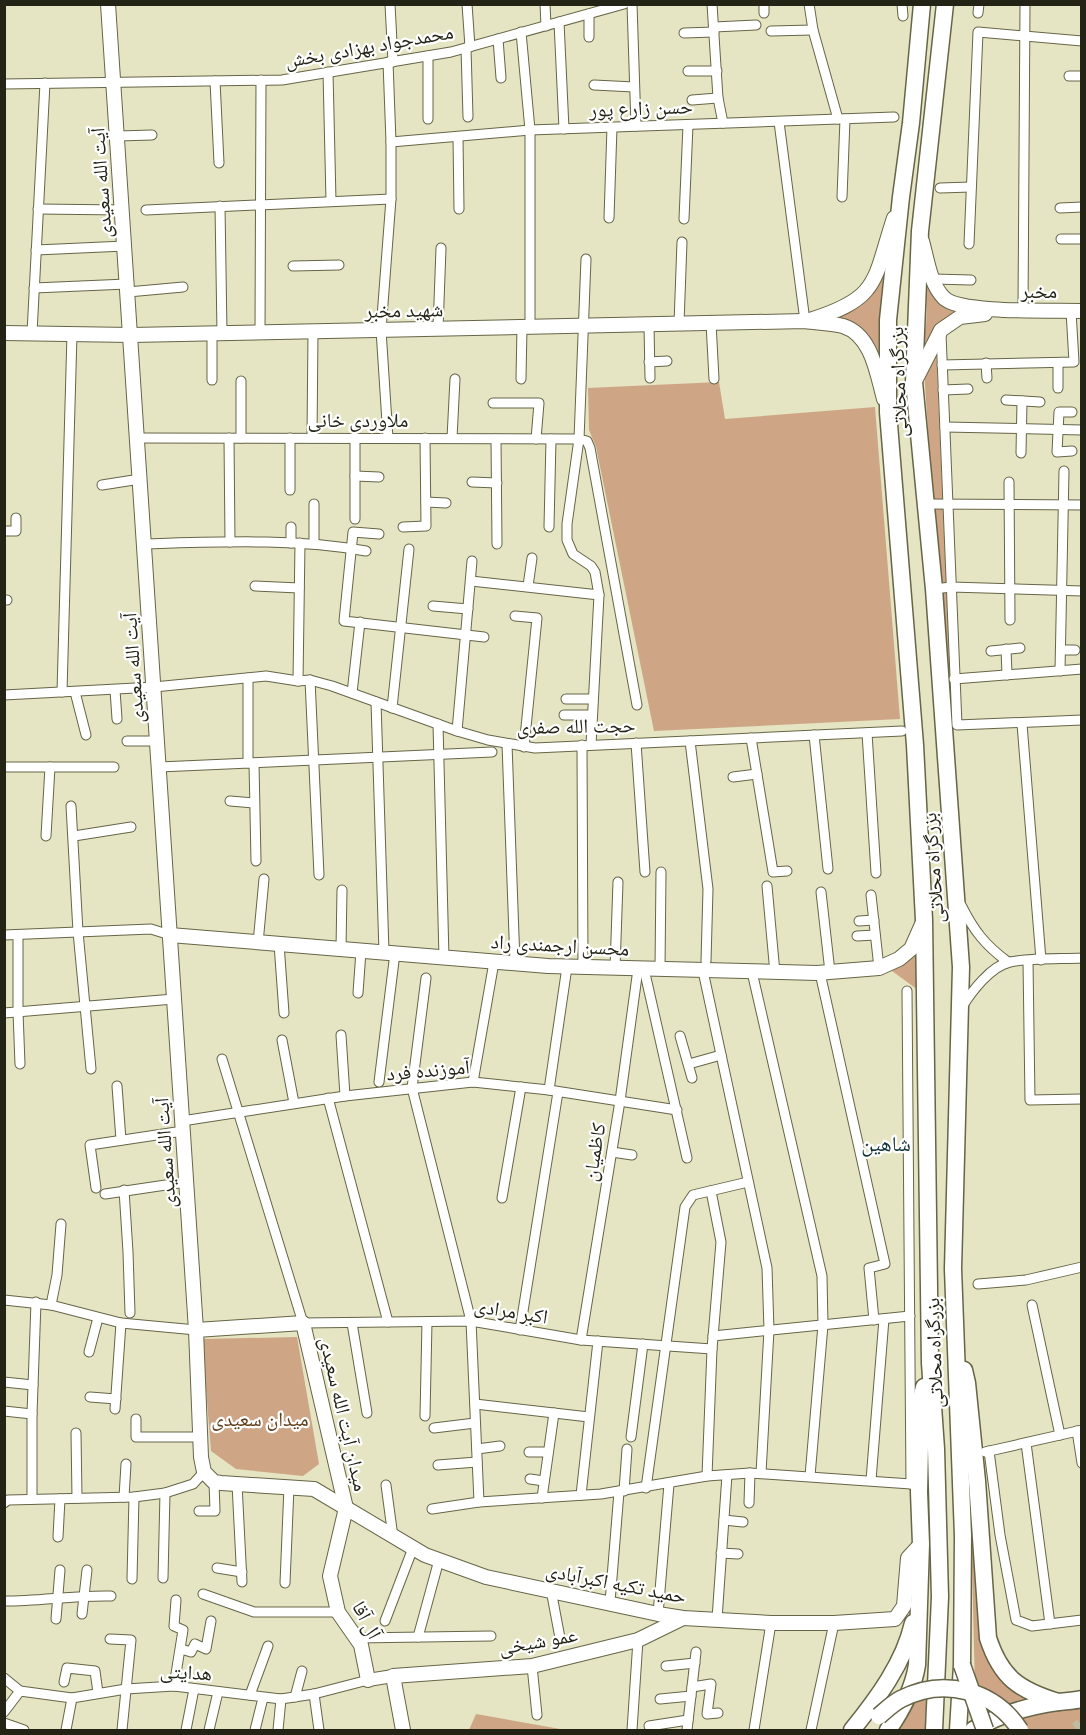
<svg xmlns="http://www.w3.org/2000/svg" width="1086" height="1735" font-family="'Fira Sans Condensed','Noto Naskh Arabic',sans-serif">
<rect width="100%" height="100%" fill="#e5e4c3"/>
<g fill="#cea685">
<path d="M885,257l-5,56v54l-49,-50c41,-12 42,-22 54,-60z"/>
<path d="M923,274l7,14 51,21 -47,20 -12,25 -2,-3c9,-27 8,-49 3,-77z"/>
<path d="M936,347l14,327h-6l-20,-304z"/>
<path d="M719,382l6,37 150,-12 25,312 -246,12 -58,-284 -7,-17 -1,-42z"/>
<path d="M916,949l2,41 -30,-22z"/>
<path d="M297,1337l22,127 -16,12 -67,-7 -25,-18 -9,-112z"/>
<path d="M970,1485l10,128 49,87 -21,9 -33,-21z"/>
<path d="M929,1694l-1,36h-33l18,-31z"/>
<path d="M1081,1704v19l-6,7h-51l-10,-14z"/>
<path d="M476,1714l90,16h-97z"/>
</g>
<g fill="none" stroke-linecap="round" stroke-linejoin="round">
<path stroke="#bebda0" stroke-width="16" stroke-dasharray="16 8" stroke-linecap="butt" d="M1077,1730l5,-4"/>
<g stroke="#666547" stroke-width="11">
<g id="minor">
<path d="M390,4l3,58"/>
<path d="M467,4l3,43"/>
<path d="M545,4l1,22"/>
<path d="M632,4l4,122"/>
<path d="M712,4l6,94 5,25"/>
<path d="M764,4v9"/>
<path d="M809,4l4,26 25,89"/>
<path d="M902,4l1,12"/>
<path d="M978,13l1,-9"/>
<path d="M589,14v23"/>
<path d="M559,22l5,107"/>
<path d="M714,27l42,-2"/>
<path d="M771,31l42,-1"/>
<path d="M521,32l9,98v197"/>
<path d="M684,33l30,-1"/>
<path d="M498,39l3,39"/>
<path d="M466,48l2,69"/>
<path d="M428,56v63"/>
<path d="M688,71h29"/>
<path d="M328,72l3,129"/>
<path d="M1069,76h13"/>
<path d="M215,81l4,82"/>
<path d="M4,84l278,-4 169,-28 173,-48"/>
<path d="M594,85l40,2"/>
<path d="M692,100l26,-2"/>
<path d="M779,122l26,199"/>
<path d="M118,136l34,-1"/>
<path d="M458,137l1,72"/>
<path d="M391,142l139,-12 364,-13"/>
<path d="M940,188l31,-1"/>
<path d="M842,197l3,-78"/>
<path d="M220,206l2,127"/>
<path d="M1060,208l22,-1"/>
<path d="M38,209l85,1"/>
<path d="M146,210l245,-11"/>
<path d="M609,218l3,-91"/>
<path d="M684,219l4,-94"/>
<path d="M1061,239h21"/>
<path d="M969,244l9,-212 104,9"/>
<path d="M36,250l89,-4"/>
<path d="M586,259l-7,180 -12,85v16l6,14 18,12 4,6 4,23 -8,150"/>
<path d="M293,266l46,-1"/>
<path d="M933,279l38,1"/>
<path d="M34,288l93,-4"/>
<path d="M128,292l55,-5"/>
<path d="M1023,310l2,-306"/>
<path d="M711,323l3,56"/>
<path d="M679,324l3,-82"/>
<path d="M649,325l1,53"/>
<path d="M438,329l3,-81"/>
<path d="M260,332l1,-252"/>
<path d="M32,333l13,-250"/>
<path d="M941,334l16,391 125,-5"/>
<path d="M649,362l18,-1"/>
<path d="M986,363l1,15"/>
<path d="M942,365l132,-3 -3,-51"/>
<path d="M521,379l1,-52"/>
<path d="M212,380v-47"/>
<path d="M1058,388v-25"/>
<path d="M943,390l25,-1"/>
<path d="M1006,400l34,2"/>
<path d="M493,403h46l-3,36"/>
<path d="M945,427l137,3"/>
<path d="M137,438l442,1 8,2 3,7 47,257"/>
<path d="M229,438l1,104"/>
<path d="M241,438v-57"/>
<path d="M312,438l1,-107"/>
<path d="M388,438l-7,-108 10,-131v-57l-3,-80"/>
<path d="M452,438l3,-59"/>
<path d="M496,439l1,105"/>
<path d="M1072,451l-15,1 2,-40h13"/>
<path d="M1021,453l1,-52"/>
<path d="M355,476l24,1"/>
<path d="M472,482l25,1"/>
<path d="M1009,482l1,138"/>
<path d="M102,485l38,-6"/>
<path d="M290,490v-52"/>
<path d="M426,502l20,1"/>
<path d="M926,504l156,1"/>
<path d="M355,519v-81"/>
<path d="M291,527v16"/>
<path d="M403,527l23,-1 -1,-88"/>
<path d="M549,527l2,-88"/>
<path d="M4,531h12v-13"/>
<path d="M379,534l-26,-2 -9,89 140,16"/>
<path d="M314,543v-39"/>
<path d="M144,544c74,-2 149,-6 222,7"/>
<path d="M471,581l128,14"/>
<path d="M255,586l44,2"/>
<path d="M528,586l4,-28"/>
<path d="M934,589l17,-2 131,4"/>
<path d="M4,600h3"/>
<path d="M433,606l35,3"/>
<path d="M515,616l22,2 -13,129"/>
<path d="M1006,649l1,26"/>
<path d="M1061,650h14"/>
<path d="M991,651l29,-3"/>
<path d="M1060,671l4,-200"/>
<path d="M954,679l128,-10"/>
<path d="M310,680l9,195"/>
<path d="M298,681l2,-138"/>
<path d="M115,690l2,29"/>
<path d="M62,692l10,-358"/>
<path d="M75,692l11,43"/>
<path d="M352,693l8,-71"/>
<path d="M4,695l150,-8 112,-11 32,5 12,-1 22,6 125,45 31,9 47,8 367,-17"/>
<path d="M566,699h26"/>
<path d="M376,702l8,250"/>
<path d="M392,708l17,-159"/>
<path d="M564,715h27"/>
<path d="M438,724l6,234"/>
<path d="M1022,724l19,236"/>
<path d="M457,731l15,-170"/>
<path d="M867,733l9,140"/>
<path d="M814,735l14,134"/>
<path d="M751,738l22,134 14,-1"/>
<path d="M127,741h30"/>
<path d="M690,741l18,148 -2,72"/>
<path d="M636,743l9,129"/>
<path d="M507,744l8,219"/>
<path d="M582,745l1,222"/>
<path d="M248,763v-85"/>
<path d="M254,763l2,98"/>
<path d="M4,767h110"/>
<path d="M159,767l333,-15"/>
<path d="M733,777l24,-3"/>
<path d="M230,801l24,2"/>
<path d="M71,806l7,126 13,137"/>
<path d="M46,836l4,-69"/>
<path d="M74,836l57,-9"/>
<path d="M767,886l8,87"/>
<path d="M821,892l9,80"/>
<path d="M871,895l8,73"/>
<path d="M961,905c13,26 24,40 47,57"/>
<path d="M859,921l15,-1"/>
<path d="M4,935l147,-6 19,6"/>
<path d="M18,935v77l2,52"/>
<path d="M857,936l18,-1"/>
<path d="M258,943l6,-64"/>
<path d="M279,944l5,69"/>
<path d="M341,949l1,-59"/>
<path d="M1028,961l2,139 52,-1"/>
<path d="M615,968l3,-86"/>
<path d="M644,969l43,189"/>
<path d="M660,969l1,-97"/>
<path d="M703,971l64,297 2,62 -8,143"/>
<path d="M752,972l70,304 1,49 -13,151"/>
<path d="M820,973l65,291 -16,4 5,52"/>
<path d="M426,978l-14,110 59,233 8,181"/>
<path d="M907,991l4,493"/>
<path d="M358,993l3,-42"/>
<path d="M962,1007c10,-16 29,-41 48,-45 19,-4 51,-3 72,-4"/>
<path d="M4,1013l170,-14"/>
<path d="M341,1035l4,61"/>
<path d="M680,1036l12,42"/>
<path d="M282,1040l12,63"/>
<path d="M222,1059l81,264 168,-2 110,19 131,9"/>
<path d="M689,1064l32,-9"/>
<path d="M379,1082l16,-129"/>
<path d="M473,1082l21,-120"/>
<path d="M117,1086l4,54"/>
<path d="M549,1090l18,-123"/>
<path d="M328,1098l60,224"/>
<path d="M182,1121l163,-25 128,-14 76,8 128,20"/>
<path d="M612,1152l20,3"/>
<path d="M96,1188l-6,-43 93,-14"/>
<path d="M124,1190l4,62 2,61"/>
<path d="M105,1194l81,-12"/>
<path d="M502,1198l19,-111"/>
<path d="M978,1284l48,-4 56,-13"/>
<path d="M4,1300l47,5 70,18 75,7"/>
<path d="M51,1305l6,-30 4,-51"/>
<path d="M1032,1305l28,130"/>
<path d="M352,1323l15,90"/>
<path d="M520,1330l38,-238"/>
<path d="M713,1336l197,-20"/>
<path d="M581,1340l39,-239 18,-132"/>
<path d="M89,1352l9,-34"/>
<path d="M4,1382l29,3"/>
<path d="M90,1397l26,2"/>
<path d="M475,1404l114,13"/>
<path d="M115,1409l6,-86"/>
<path d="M4,1411l28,3"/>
<path d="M425,1416l2,-94"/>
<path d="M136,1419v18h63"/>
<path d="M434,1428l41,-5"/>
<path d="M1077,1431l5,32"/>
<path d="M76,1433l1,65"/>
<path d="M631,1437l12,-93"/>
<path d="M1026,1443l24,181"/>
<path d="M477,1449l23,-3"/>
<path d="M989,1451l11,84 16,85 16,6 50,-6"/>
<path d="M529,1452h19"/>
<path d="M985,1452l97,-22"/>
<path d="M438,1465l39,-3"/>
<path d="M707,1476l5,-127 9,-107 -10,-51"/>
<path d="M530,1479l14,2"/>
<path d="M871,1480l13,-161"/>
<path d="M237,1484l5,98"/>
<path d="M386,1485l7,52"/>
<path d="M646,1488l39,-281 8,-12 55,-13"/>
<path d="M624,1491l3,-42"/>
<path d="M581,1495l17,-154"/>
<path d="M124,1497l2,-33"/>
<path d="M542,1498l12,-85"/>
<path d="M32,1499v-85l4,-112"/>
<path d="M4,1503l4,-3 126,-3 31,-4 28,-9 11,-12"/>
<path d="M749,1503l1,-30"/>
<path d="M432,1509l47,-7 122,-8 106,-18 43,-3 161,11"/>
<path d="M199,1511h16l-1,-29"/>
<path d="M724,1520l19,2"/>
<path d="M58,1537l2,-38"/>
<path d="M721,1553l17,1"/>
<path d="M217,1568l25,4"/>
<path d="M163,1578l2,-85"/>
<path d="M132,1579l2,-82"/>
<path d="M285,1583l4,-96"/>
<path d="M551,1590l9,48"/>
<path d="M203,1594l51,18h84"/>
<path d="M4,1601c37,0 71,-6 107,-5"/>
<path d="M610,1602l9,-110"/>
<path d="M82,1614l5,-44"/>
<path d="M658,1614l11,-130"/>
<path d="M56,1619l4,-49"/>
<path d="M717,1619l10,-144"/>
<path d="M385,1621l28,-73"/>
<path d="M418,1637l21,-77"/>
<path d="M356,1638l135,-2"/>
<path d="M110,1639l21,1 -9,90"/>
<path d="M181,1649l10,3 4,-8 11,5 5,-28"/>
<path d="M532,1666l5,49"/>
<path d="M666,1666l29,-3"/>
<path d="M4,1678l16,13 52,7 54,-9 48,-3 107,13 33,-5 54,-14"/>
<path d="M64,1682l3,-14 28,3 3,22"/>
<path d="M174,1686l9,-56 -9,-4 2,-26"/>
<path d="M692,1687l19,-3 -4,30 11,-1"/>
<path d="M314,1694l5,36"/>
<path d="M250,1695l18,-49"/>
<path d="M295,1697l7,-26"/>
<path d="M660,1699l31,-3"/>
<path d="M4,1712l16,-21"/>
<path d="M4,1723l20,7"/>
<path d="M649,1726l39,-6"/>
<path d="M66,1730l6,-32"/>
<path d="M186,1730l8,-41"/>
<path d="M209,1730l9,-38"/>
<path d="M255,1730l8,-32"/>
<path d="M278,1730l3,-31"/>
<path d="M632,1730l6,-90"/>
<path d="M687,1730l9,-78"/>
<path d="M754,1730l17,-107"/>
<path d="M811,1730l23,-107"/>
</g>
</g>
<g stroke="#666547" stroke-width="14">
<path id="tertiary" d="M368,1680l25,-4"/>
</g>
<g stroke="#666547" stroke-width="16">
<g id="secondary">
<path d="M108,4l88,1326 5,127 3,15 10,10 7,1 93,6 111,66 61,22 172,37 25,4 88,5h63l61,-4 9,-13 4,-48 13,-14"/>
<path d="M922,241c5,18 8,43 22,57 16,16 111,12 138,13"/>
<path d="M810,320c70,-22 63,-38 84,-102"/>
<path d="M4,333l127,2 674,-14c13,2 27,2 38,5 29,9 34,48 41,73"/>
<path d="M916,379l25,-49 19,-13 25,-3"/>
<path d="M170,935l378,31 269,7 62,-5 20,-9 12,-10 12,-27"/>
<path d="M196,1330l107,-7 43,185 -16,68 8,36 23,33 7,35"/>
<path d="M403,1730l-10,-54 139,-10 106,-26 45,-22"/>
</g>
</g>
<g stroke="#666547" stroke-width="19">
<g id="trunk">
<path d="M922,4l-11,119 -10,74 -13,123v92l27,333 9,175 6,443 6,86 4,148 -6,133"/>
<path d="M945,4l-25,227 -6,151 20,207 27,378 -8,302 10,267 -1,129 -4,65"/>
<path d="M964,1370l3,13 10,98 11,157c13,40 31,52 70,64"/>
<path d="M852,1730c25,-31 52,-67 61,-107"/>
<path d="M888,1730c14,-20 25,-40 29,-65l4,-121 -2,-52 2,-92 3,-13"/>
<path d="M973,1730c25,-15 56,-24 85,-28 8,-1 16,-1 24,-3"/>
</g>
</g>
<use href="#minor" stroke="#fff" stroke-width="9"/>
<use href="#tertiary" stroke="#fff" stroke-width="12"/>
<use href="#secondary" stroke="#fff" stroke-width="14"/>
<use href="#trunk" stroke="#fff" stroke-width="16"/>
<g stroke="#666547" stroke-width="19" stroke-linecap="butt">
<g id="trunk-bridge">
<path d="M962,1665l23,65"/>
<path d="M879,1716c7,-6 14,-13 22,-17 43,-22 93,-9 119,31"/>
</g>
</g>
<use href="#trunk-bridge" stroke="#fff" stroke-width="16"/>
</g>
<g text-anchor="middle" stroke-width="4.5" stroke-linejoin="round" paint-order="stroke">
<g font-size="20" fill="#232316" stroke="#fff">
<text transform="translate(369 46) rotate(-10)" y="7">محمدجواد بهزادی بخش</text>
<text transform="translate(641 108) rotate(-2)" y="7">حسن زارع پور</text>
<text transform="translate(101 183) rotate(-94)" y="7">آیت الله سعیدی</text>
<text x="1039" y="298">مخبر</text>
<text transform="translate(404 310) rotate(-1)" y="7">شهید مخبر</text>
<text transform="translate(898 382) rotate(-92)" y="7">بزرگراه محلاتی</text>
<text x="358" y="427">ملاوردی خانی</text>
<text transform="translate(133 668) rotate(-94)" y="7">آیت الله سعیدی</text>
<text transform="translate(576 726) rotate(-1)" y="7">حجت الله صفری</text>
<text transform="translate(933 868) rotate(-94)" y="7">بزرگراه محلاتی</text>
<text transform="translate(560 945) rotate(3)" y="7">محسن ارجمندی راد</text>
<text transform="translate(428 1070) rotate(-5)" y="7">آموزنده فرد</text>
<text transform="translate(594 1152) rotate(-81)" y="7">کاظمیان</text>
<text transform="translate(165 1153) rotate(-94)" y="7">آیت الله سعیدی</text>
<text transform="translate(511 1311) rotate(9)" y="7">اکبر مرادی</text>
<text transform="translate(934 1353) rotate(-92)" y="7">بزرگراه محلاتی</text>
<text transform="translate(344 1414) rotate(77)" y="7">میدان آیت الله سعیدی</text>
<text transform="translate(616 1583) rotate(11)" y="7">حمید تکیه اکبرآبادی</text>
<text transform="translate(367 1620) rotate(62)" y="7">آل آقا</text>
<text transform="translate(538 1641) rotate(-10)" y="7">عمو شیخی</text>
<text transform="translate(186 1672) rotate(3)" y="7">هدایتی</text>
</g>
<g font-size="20" fill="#603b18" stroke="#fff">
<text x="260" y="1426">میدان سعیدی</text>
</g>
<g font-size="21" fill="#113139" stroke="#fff">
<text x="886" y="1151">شاهین</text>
</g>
</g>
<rect width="1086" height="1735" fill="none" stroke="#232316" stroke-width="12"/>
</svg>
